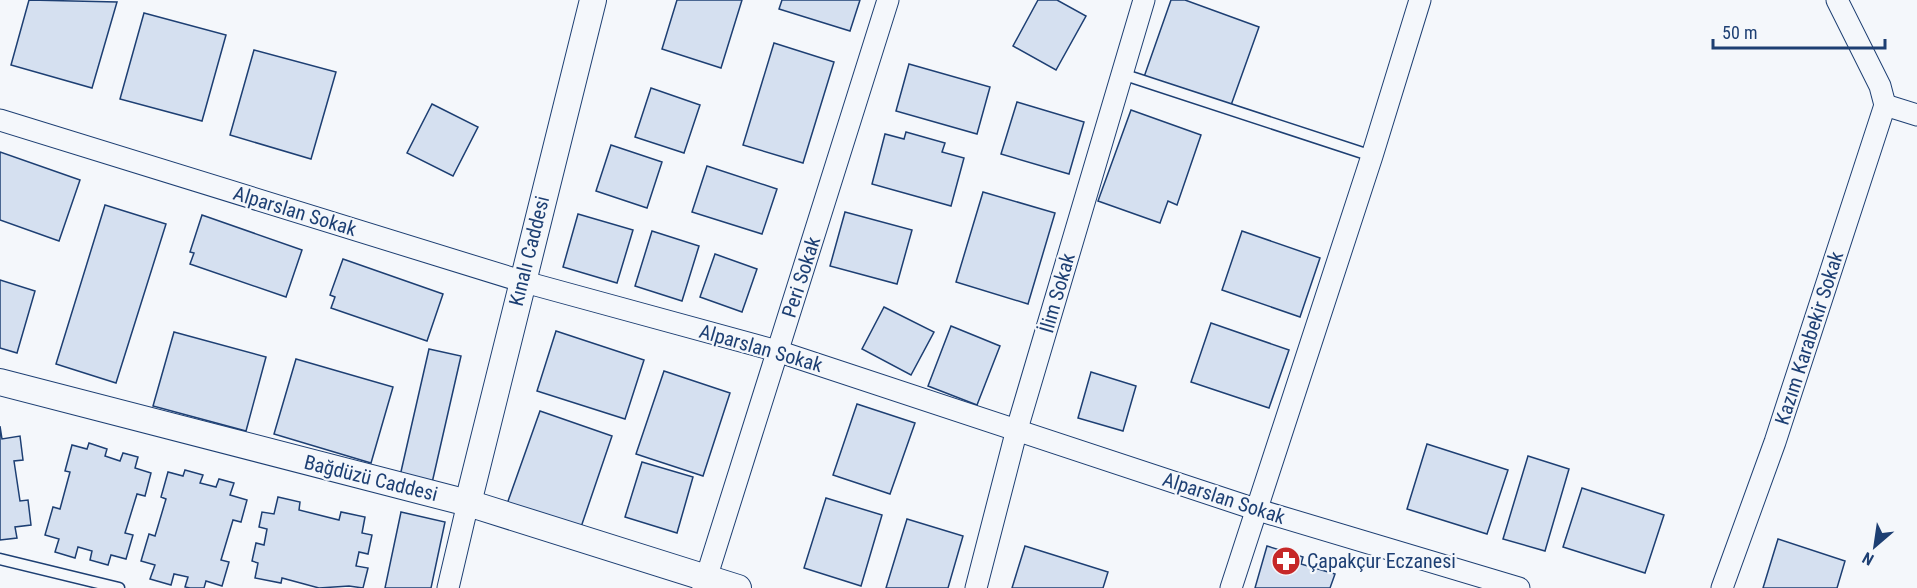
<svg xmlns="http://www.w3.org/2000/svg" width="1917" height="588" font-family="'Roboto Condensed',sans-serif">
<rect width="100%" height="100%" fill="#f4f7fb"/>
<g fill="#d5e0f0" stroke="#1d3f73" stroke-width="1.5">
<path d="M29,0l88,2 -25,86 -81,-23z"/>
<path d="M677,0h65l-21,68 -59,-19z"/>
<path d="M782,0h78l-10,31 -71,-22z"/>
<path d="M1038,0h19l29,16 -30,54 -43,-24z"/>
<path d="M1171,0h14l74,27 -29,81 -86,-31z"/>
<path d="M144,13l82,22 -24,86 -82,-22z"/>
<path d="M774,43l60,19 -31,101 -60,-18z"/>
<path d="M254,50l82,22 -25,87 -81,-24z"/>
<path d="M909,64l81,23 -13,47 -81,-23z"/>
<path d="M651,88l49,17 -16,48 -49,-16z"/>
<path d="M1017,102l67,20 -15,52 -68,-20z"/>
<path d="M432,104l46,23 -25,49 -46,-23z"/>
<path d="M1131,110l70,25 -24,70 -9,-4 -8,22 -62,-22z"/>
<path d="M906,132l39,11 -3,9 22,6 -13,48 -79,-22 13,-50 19,5z"/>
<path d="M611,145l51,17 -15,46 -51,-17z"/>
<path d="M0,152l80,28 -21,61 -59,-21z"/>
<path d="M707,166l70,23 -15,45 -70,-22z"/>
<path d="M983,192l72,21 -27,91 -72,-22z"/>
<path d="M105,205l61,19 -50,159 -60,-19z"/>
<path d="M845,212l67,18 -15,54 -67,-18z"/>
<path d="M578,214l55,16 -16,53 -54,-16z"/>
<path d="M202,215l100,35 -16,47 -96,-33 4,-11 -4,-1z"/>
<path d="M652,231l47,15 -17,55 -47,-15z"/>
<path d="M1242,231l78,27 -20,59 -78,-27z"/>
<path d="M715,254l42,15 -15,43 -42,-15z"/>
<path d="M343,259l100,35 -16,47 -96,-33 4,-11 -5,-2z"/>
<path d="M0,280l35,11 -18,62 -17,-5z"/>
<path d="M884,307l50,25 -23,43 -49,-26z"/>
<path d="M1211,323l78,27 -20,58 -78,-26z"/>
<path d="M951,326l49,20 -23,59 -49,-19z"/>
<path d="M556,331l88,29 -19,59 -88,-28z"/>
<path d="M174,332l92,25 -20,74 -93,-25z"/>
<path d="M429,349l32,7 -29,127 -32,-7z"/>
<path d="M296,359l97,28 -22,76 -97,-29z"/>
<path d="M664,371l66,22 -27,83 -67,-22z"/>
<path d="M1091,372l45,14 -13,45 -45,-13z"/>
<path d="M857,404l58,19 -25,71 -57,-19z"/>
<path d="M540,411l72,25 -32,94 -73,-26z"/>
<path d="M0,426l2,13 18,-3 3,24 -9,1 6,40 8,-1 3,25 -16,2 2,11 -17,2z"/>
<path d="M89,443l18,6 -2,7 15,5 3,-8 15,4 -3,11 16,5 -6,23 -8,-2 -12,39 8,2 -7,24 -15,-4 -3,10 -18,-5 2,-9 -14,-4 -3,11 -20,-6 4,-13 -14,-4 8,-28 7,2 10,-37 -5,-1 7,-26 15,4z"/>
<path d="M1427,444l81,26 -21,64 -80,-25z"/>
<path d="M1528,456l41,13 -24,82 -42,-12z"/>
<path d="M642,462l51,15 -16,56 -52,-16z"/>
<path d="M185,470l18,5 -3,8 16,4 3,-8 15,4 -4,12 17,5 -6,22 -8,-2 -12,40 8,2 -7,24 -16,-5 -2,7h-14l-5,-1 3,-10 -14,-3 -3,11 -21,-6 5,-14 -14,-4 8,-27 6,2 11,-37 -5,-2 7,-25 15,4z"/>
<path d="M1582,488l82,27 -19,58 -82,-26z"/>
<path d="M278,497l22,5 -1,8 40,10 2,-8 24,5 -3,16 10,2 -4,19 -9,-2 -3,14 12,2 -5,20 -14,-2 -30,2 -37,-10 -1,5 -26,-5 3,-15 -6,-2 4,-18 8,2 3,-16 -8,-2 3,-15 12,2z"/>
<path d="M826,498l56,17 -21,71 -57,-18z"/>
<path d="M401,512l44,10 -14,66h-46z"/>
<path d="M907,519l56,17 -15,52h-62z"/>
<path d="M1778,539l67,22 -8,27h-74z"/>
<path d="M1025,546l83,26 -5,16h-91z"/>
<path d="M1267,546l36,11 -2,7 34,10 -5,14h-75z"/>
</g>
<g fill="none" stroke-linecap="round" stroke-linejoin="round">
<g stroke="#1d3f73" stroke-width="13">
<g id="service">
<path d="M1122,74l250,82"/>
<path d="M0,559l119,29"/>
</g>
</g>
<g stroke="#1d3f73" stroke-width="23">
<g id="minor">
<path d="M1885,105l32,10"/>
<path d="M0,120l521,161 256,70 481,159 261,78"/>
<path d="M448,588l20,-85"/>
<path d="M703,588l185,-588"/>
<path d="M976,588l41,-159 127,-429"/>
<path d="M1231,588l141,-432 48,-156"/>
<path d="M1722,588l53,-146 110,-337 -5,-19 -43,-86"/>
</g>
</g>
<g stroke="#1d3f73" stroke-width="28">
<g id="tertiary">
<path d="M0,382l468,121 270,85"/>
<path d="M468,503l125,-503"/>
</g>
</g>
<use href="#service" stroke="#f4f7fb" stroke-width="10"/>
<use href="#minor" stroke="#f4f7fb" stroke-width="21"/>
<use href="#tertiary" stroke="#f4f7fb" stroke-width="26"/>
</g>
<defs>
<g id="pharmacy-disc" transform="scale(1.5)"><circle r="9.5" fill="#c62828" stroke="#f4f7fb"/><path d="M-2-6h4v4h4v4h-4v4h-4v-4h-4v-4h4Z" fill="#fff"/></g>
</defs>
<g fill-rule="evenodd">
<use href="#pharmacy-disc" x="1286" y="561"/>
</g>
<g text-anchor="middle" stroke-width="4.5" stroke-linejoin="round" paint-order="stroke">
<g font-size="20" fill="#1d3f73" stroke="#f4f7fb">
<text transform="translate(295 211) rotate(17)" y="7">Alparslan Sokak</text>
<text transform="translate(529 251) rotate(-76)" y="7">Kınalı Caddesi</text>
<text transform="translate(801 277) rotate(-72)" y="7">Peri Sokak</text>
<text transform="translate(1057 293) rotate(-74)" y="7">İlim Sokak</text>
<text transform="translate(1809 338) rotate(-72)" y="7">Kazım Karabekir Sokak</text>
<text transform="translate(761 348) rotate(16)" y="7">Alparslan Sokak</text>
<text transform="translate(371 478) rotate(14)" y="7">Bağdüzü Caddesi</text>
<text transform="translate(1224 498) rotate(18)" y="7">Alparslan Sokak</text>
</g>
<g font-size="20" fill="#1d3f73" stroke="#f4f7fb" text-anchor="start">
<text x="1307" y="568">Çapakçur Eczanesi</text>
</g>
</g>
<g transform="translate(1875 546) rotate(209)" stroke="#f4f7fb" stroke-width="4.5" paint-order="stroke">
<path d="M0-4.5L10 22L0 15L-10 22Z" fill="#1d3f73"/>
<text y="-9" font-size="16" font-weight="bold" text-anchor="middle" fill="#1d3f73">N</text>
</g>
<path d="M1713 39v9h172v-9" fill="none" stroke="#1d3f73" stroke-width="3"/>
<text x="1722" y="39" font-size="18" fill="#1d3f73" stroke="#f4f7fb" stroke-width="4.5" paint-order="stroke">50 m</text>
</svg>
